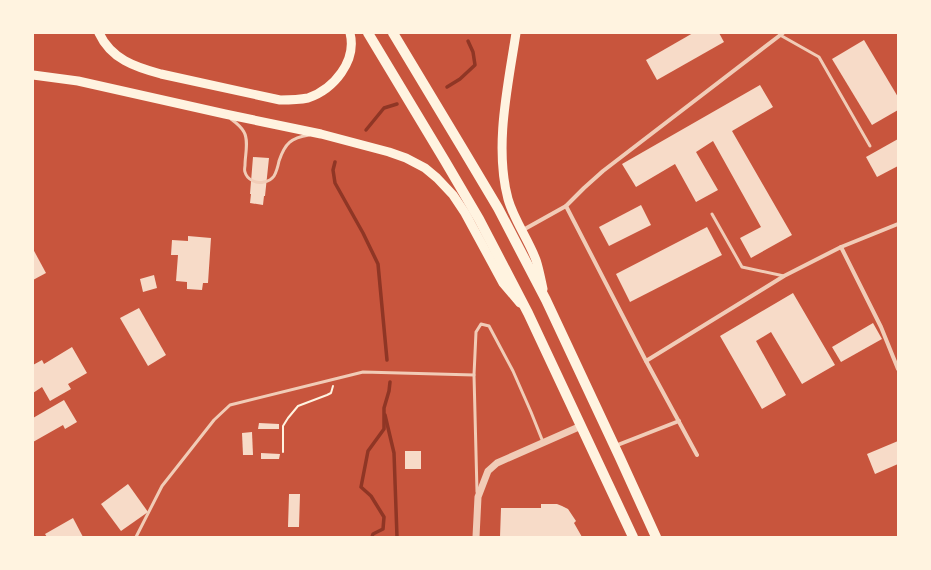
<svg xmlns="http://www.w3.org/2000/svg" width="931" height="570" font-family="'Golos Text',sans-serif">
<rect width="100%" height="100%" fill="#c8553d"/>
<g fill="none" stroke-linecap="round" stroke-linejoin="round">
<g stroke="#8f3625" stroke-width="3.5">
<path d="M447,87l13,-8 15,-14 -2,-13 -5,-11"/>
<path d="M366,130l18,-22 13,-4"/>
<path d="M335,162l-2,8 2,13 28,50 15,31 9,96"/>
<path d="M385,415l9,38 3,84"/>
<path d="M372,537l1,-3 10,-5 1,-12 -13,-21 -10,-9 7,-36 16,-22v-21l5,-17 1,-9"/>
</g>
</g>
<g fill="#f7dbc8">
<path d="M693,33h26l5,9 -67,38 -11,-20z"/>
<path d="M864,40l34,57v13l-26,15 -40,-66z"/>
<path d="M760,85l13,22 -41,24 60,104 -41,23 -11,-20 21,-11 -48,-86 -17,11 22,38 -22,12 -21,-38 -39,23 -14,-23z"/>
<path d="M898,139v27l-21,11 -11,-20z"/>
<path d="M253,157l16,1 -4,38h-1l-1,9 -13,-2 1,-9h-1z"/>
<path d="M641,205l10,20 -42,21 -10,-19z"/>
<path d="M707,227l15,28 -92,47 -14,-28z"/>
<path d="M188,236l23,2 -3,45h-5l-1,7 -15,-1v-7l-11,-1 2,-26h-7l1,-15 16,1z"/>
<path d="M33,249l13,24 -13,7z"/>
<path d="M154,275l3,13 -14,4 -3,-13z"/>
<path d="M793,293l42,72 -33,19 -31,-52 -15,9 30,54 -24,14 -42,-73z"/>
<path d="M139,308l27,47 -18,11 -28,-48z"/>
<path d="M873,323l9,16 -41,23 -9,-15z"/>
<path d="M72,347l15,26 -19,11 3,5 -21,12 -8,-14 -9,6v-28l9,-5 2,4z"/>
<path d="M64,400l13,22 -12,7 -2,-4 -30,17v-24z"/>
<path d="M259,423l20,1v5h-21z"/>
<path d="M252,432l1,23h-10l-1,-22z"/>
<path d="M898,441v23l-23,10 -8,-20z"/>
<rect x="405" y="451" width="16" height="18"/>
<path d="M261,453l19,1 -1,5h-18z"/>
<path d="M128,484l20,28 -27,19 -20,-27z"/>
<path d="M289,494h11l-1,33h-11z"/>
<path d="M541,504h16l5,2 6,3 8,12 -2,2 8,14h-82l1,-29h40z"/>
<path d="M73,518l10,19h-36l-2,-3z"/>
</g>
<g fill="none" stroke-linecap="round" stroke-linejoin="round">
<path stroke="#fff3e0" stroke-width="2" d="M283,452v-26l5,-8 10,-12 29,-11 4,-2 2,-7"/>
<g stroke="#f1ccb7" stroke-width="3">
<path d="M780,35l39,22 51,89"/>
<path d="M231,119c4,3 10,7 13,13 5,9 1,23 1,33 0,2 -1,5 0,7 2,8 12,12 19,10 5,-1 8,-3 10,-6 3,-5 4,-10 5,-15 6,-18 12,-23 30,-26"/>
<path d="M712,214l30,53 42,9"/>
<path d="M477,492l-3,-117 2,-43 5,-8 8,2 24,45 18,41 12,30"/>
<path d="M136,537l26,-51 52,-66 16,-15 133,-33 111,3"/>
</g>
<g stroke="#f1ccb7" stroke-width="4">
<path d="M566,206l80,155 51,94"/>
<path d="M523,230l43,-24 18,-18 19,-17 180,-138"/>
<path d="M841,247l40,80 17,42"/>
<path d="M646,361l138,-85 57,-29 57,-23"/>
<path d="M615,446l64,-25"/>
</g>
<path stroke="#f1ccb7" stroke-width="7" d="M476,537l2,-40 10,-26 9,-8 84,-37"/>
<g stroke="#fff3e0" stroke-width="9">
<path d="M99,33c12,26 36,34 62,41l119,26c9,0 18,0 28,-2 26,-9 49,-37 42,-65"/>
<path d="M516,33c-8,53 -22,113 -8,166 6,21 20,40 28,61 3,9 5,20 7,29"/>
<path d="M33,75l45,6 147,33 96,20 68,18 17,6 19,10 12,10 16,17 12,18 38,70 17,20"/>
</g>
<g stroke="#fff3e0" stroke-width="10">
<path d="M368,33l77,128 34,58 49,94 105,224"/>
<path d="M393,33l71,118 34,57 48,92 74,158 36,79"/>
</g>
</g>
<rect width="931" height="570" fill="none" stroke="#fff3e0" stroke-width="68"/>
</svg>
